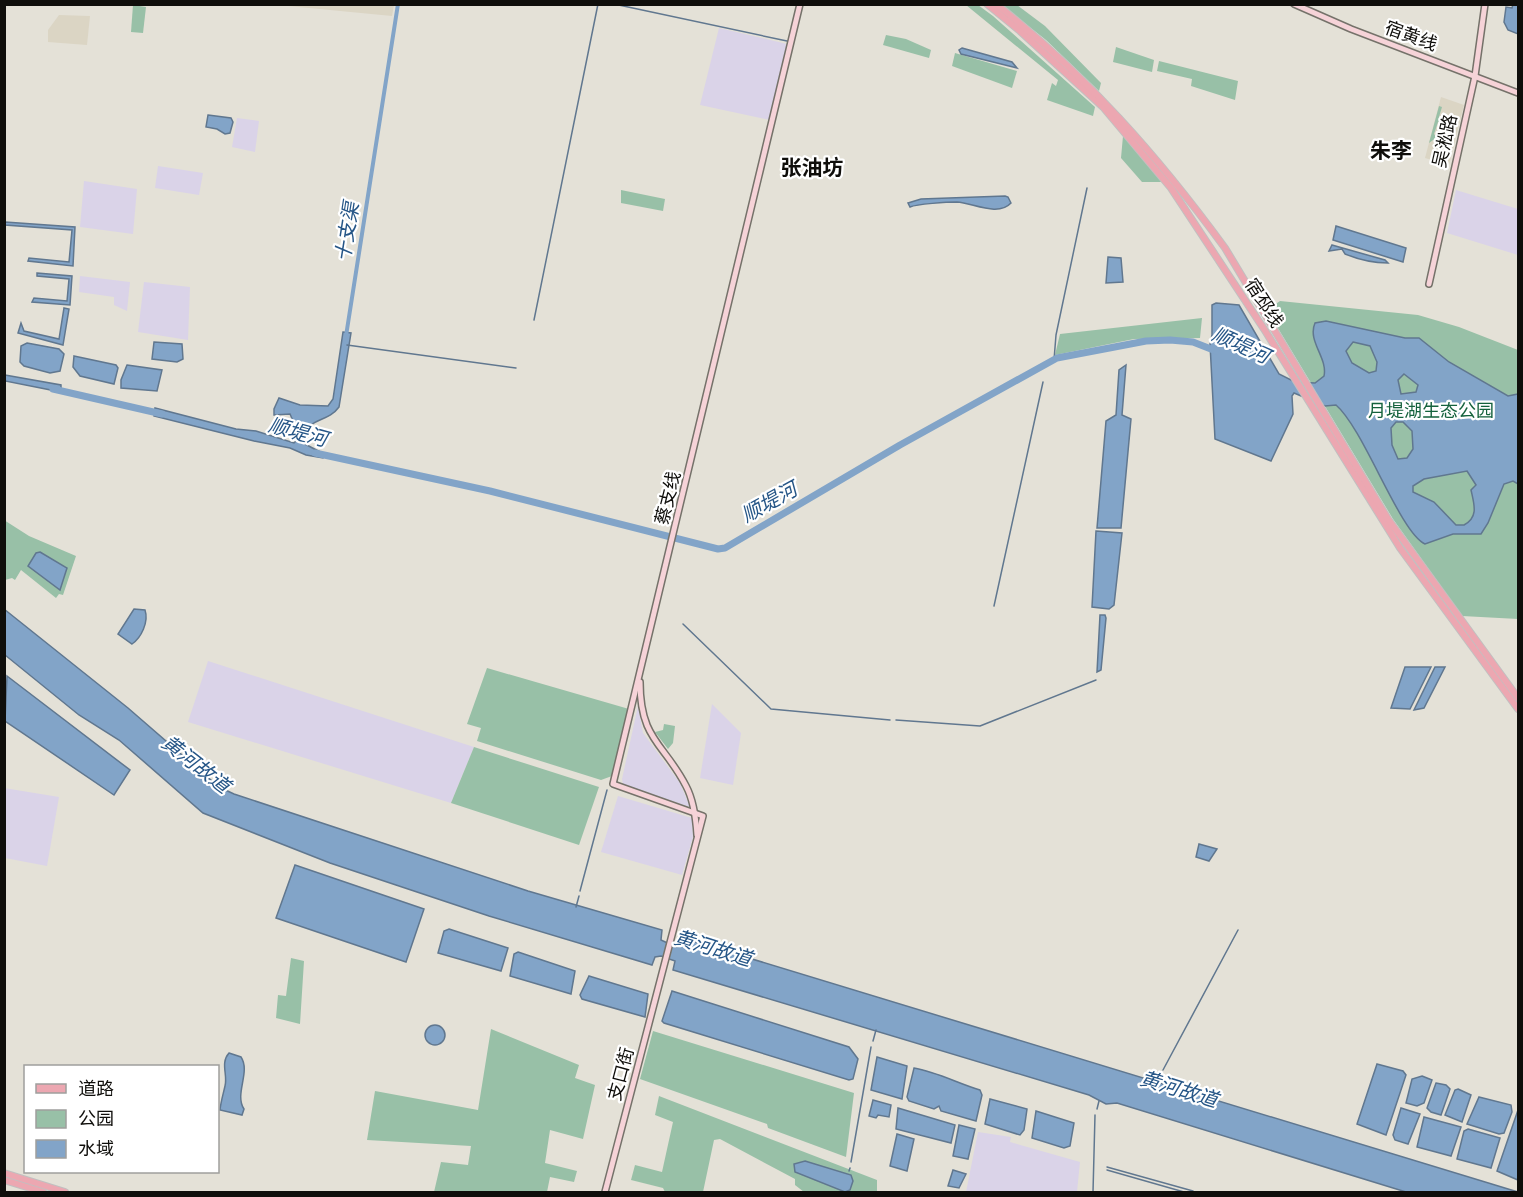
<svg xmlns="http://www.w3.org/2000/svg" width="1523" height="1197" font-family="'Roboto Condensed','Noto Sans SC',sans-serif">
<rect width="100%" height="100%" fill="#e4e1d7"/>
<g fill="#dbd5c4">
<path d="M278,5h116l-2,11z"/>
<path d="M59,15l31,1 -3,29 -39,-3v-12z"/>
<path d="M1441,97l23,8 -15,60 -24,-7z"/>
</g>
<g fill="#dad3e8">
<path d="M719,28l68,16 -17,76 -70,-15z"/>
<path d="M237,118l22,3 -4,31 -23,-5z"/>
<path d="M158,166l45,7 -4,22 -44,-7z"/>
<path d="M84,181l53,8 -4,45 -53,-7z"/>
<path d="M1456,190l62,19v46l-71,-22z"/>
<path d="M80,276l50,6 -3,29 -13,-6v-8l-35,-5z"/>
<path d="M144,282l46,5 -2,53 -50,-8z"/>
<path d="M208,661l266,86 -23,56 -263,-81z"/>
<path d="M712,704l29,29 -8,52 -33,-7z"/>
<path d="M638,706l5,27 37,50 10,24 -67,-22 -1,-6z"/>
<path d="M4,788l55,9 -12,69 -42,-8z"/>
<path d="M618,796l74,22 1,19 -11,38 -81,-23z"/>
<path d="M978,1132l33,5 -1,5 70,20 -3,30h-111z"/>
</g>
<g fill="#98c0a7" fill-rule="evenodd">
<path d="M133,5l13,2 -3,26 -12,-1z"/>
<path d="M966,5h12l15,11 102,91 -2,9 -46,-16 5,-17 4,3 2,-6z"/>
<path d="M1002,5h15l28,21 56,57 -2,8 -53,-51z"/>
<path d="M886,35l20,4 25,11 -2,8 -46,-13z"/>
<path d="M1116,47l38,13 -2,12 -39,-10z"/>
<path d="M955,53l62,18 -5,17 -60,-22z"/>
<path d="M1159,61l79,20 -3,19 -44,-14 1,-7 -35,-8z"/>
<path d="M1439,106l3,1 -3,10 7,-1 7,8 -4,16 -8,4 -8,-4 -4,3zM1442,119l6,2 2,4 -4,13 -6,4 -6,-8 4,-12z"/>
<path d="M1123,136l40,46h-21l-21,-24z"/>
<path d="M621,190l44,9 -2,12 -42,-8z"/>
<path d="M1280,301l138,14 41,12 59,23v269l-56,-3 -69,-97 -123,-204v-7z"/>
<path d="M1202,318l-2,20 -66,1 -79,16 5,-21z"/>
<path d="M4,520l25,16 47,20 -13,39 -4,-1 -3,4 -35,-28 -6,10 -3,-2 -7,2z"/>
<path d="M487,668l142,41 -17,67 -11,4 -124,-39 4,-13 -14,-4z"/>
<path d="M664,724l11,2 -2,17 -5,6 -13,-17 8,-2z"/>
<path d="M474,747l125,40 -20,58 -128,-42z"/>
<path d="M291,958l13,3 -4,63 -24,-6 2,-23 8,1z"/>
<path d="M491,1029l88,36 -4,13 20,7 -12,54 -33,-9 -5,33 32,8 -3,11 -24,-5 -3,15h-113l7,-30 27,3 3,-19 -104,-6 8,-49 103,19z"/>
<path d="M653,1031l201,62 -8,64 -78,-29 -1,-4 -127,-45z"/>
<path d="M659,1096l218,84v12h-73l-9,-7v-6l-75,-40 -6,1 -11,52h-38l-2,-4 -32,-8 4,-15 27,7 11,-50 -18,-7z"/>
</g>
<g fill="#82a4c8" stroke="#60778f" stroke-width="1.5" fill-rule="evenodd">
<path d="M1513,4l5,1v29l-10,-4 -4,-8 2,-15 6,1z"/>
<path d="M962,48l50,14 5,6 -56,-14 -2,-4z"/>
<path d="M208,115l23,3 2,4 -3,11 -5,1 -8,-5 -11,-2z"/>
<path d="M1005,196l3,1 3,6c-13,14 -38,0 -54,-1 -10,0 -40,2 -47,5l-2,-4 13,-4z"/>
<path d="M5,222l70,5 -2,39 -45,-5 1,-3 40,4 3,-32 -67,-5z"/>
<path d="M1336,226l70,22 -3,14 -70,-22z"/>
<path d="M1332,245l53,15 3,3c-13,0 -28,-3 -43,-9l-3,-5 -13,2z"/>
<path d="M1108,257l13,1 2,24 -17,1z"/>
<path d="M37,273l35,3 -2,29 -38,-3 2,-4 33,3 2,-22 -32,-3z"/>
<path d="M1216,303l23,2 40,69 16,8 20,1 9,-7c4,-18 -17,-35 -9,-53l11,-2 79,17h14l30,24 59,34 10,-2v90l-5,-3 -9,3 -16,39 -7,11h-28l-28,10c-25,-11 -61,-115 -89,-139l-11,1 -31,-13 -2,3 1,18 -22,47 -56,-22 -5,-95 2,-9v-30zM1353,342l17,4 7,16 -1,9 -7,2 -17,-10 -6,-12zM1404,374l14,11 -2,7 -15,2 -3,-14zM1396,422h7l9,9 1,18 -6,9 -9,1 -6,-14 -1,-17zM1467,471l9,14 -5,5c3,14 8,27 -7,35h-8l-22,-23 -21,-10v-6l11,-7z"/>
<path d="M64,308l5,1 -6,36 -45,-12 3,-10 3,8 35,8z"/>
<path d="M343,332l8,1 -12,74c-13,18 -32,7 -36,36l21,11 -1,4 -17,-3 -16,-7 -36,-7 -100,-25 1,-8 81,21 20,2 38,12 5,-5 1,-14 -7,-3 -3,-7 -16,1v-6l5,-11 21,7 28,1 5,-7z"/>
<path d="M154,342l28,2 1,15 -6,3 -25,-3z"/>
<path d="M27,343l32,6 5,5 -4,17 -10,2 -26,-7 -4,-4 1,-16z"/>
<path d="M74,356l42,9 2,3 -4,16 -34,-8 -7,-9z"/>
<path d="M127,365l35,5 -5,21 -36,-3v-8z"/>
<path d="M1126,365l-4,50 9,4 -10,109h-24l9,-107 10,-6 3,-45z"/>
<path d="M5,375l56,10v7l-56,-11z"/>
<path d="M1096,531l26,2 -8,72 -5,4 -17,-2z"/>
<path d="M40,552l27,16 -7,22 -32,-24 8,-13z"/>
<path d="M4,609l124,99 91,79 15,7 294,97 134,39 -1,10 15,7 4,-1 3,-8 835,254h-112l-289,-89 -11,1 -17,-9 -416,-125 2,-9 -14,-5 -6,1 -3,8 -163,-49 -159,-53 -127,-50 -84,-73 -40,-25 -74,-60z"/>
<path d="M134,609l11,1c4,12 -4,28 -13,34l-14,-10z"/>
<path d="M1100,615h5l1,3 -5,52 -4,2z"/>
<path d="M1405,667h26l-21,42 -19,-1z"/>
<path d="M1435,667h10l-21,41 -10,2z"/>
<path d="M7,676l123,94 -16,25 -109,-74z"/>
<path d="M1199,844l18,5 -8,12 -13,-4z"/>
<path d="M295,865l129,44 -18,53 -130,-44z"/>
<path d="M449,929l59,19 -7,23 -63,-18 6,-22z"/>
<path d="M518,952l57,19 -4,23 -61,-18 4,-22z"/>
<path d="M589,976l59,18 -3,23 -63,-18 -2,-4z"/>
<path d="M672,991l177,56 9,12 -5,20 -4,1 -185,-57 -2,-2z"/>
<circle cx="435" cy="1035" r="10"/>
<path d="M229,1053l12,4c10,15 -7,37 3,52l-2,6 -22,-5c1,-9 3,-15 5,-24 3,-11 -5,-23 4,-33z"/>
<path d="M877,1057l30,9 -5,33 -31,-9z"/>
<path d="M1377,1064l26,7 3,4 -20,60 -29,-11z"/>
<path d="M914,1068c23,4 43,15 66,22l2,5 -6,26 -35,-10 -2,-5 -5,3 -25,-8 -2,-4z"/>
<path d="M1422,1076l10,4 -8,23 -7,3 -11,-3 6,-24z"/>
<path d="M1436,1083l10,2 4,4 -9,26 -10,-3 -4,-4z"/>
<path d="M1458,1089l13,6 -9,27 -17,-7 10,-25z"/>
<path d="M1479,1097l32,8 1,7 -8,21 -5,1 -32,-10z"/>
<path d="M990,1099l37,10 -3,21 -4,5 -35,-11z"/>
<path d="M873,1100l18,5 -2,12 -11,-2 -2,3 -7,-2z"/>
<path d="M898,1108l57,17 -4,18 -55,-14z"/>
<path d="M1401,1108l19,6 -12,30 -13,-4 -2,-5z"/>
<path d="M1518,1110v70l-21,-9z"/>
<path d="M1036,1111l38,12 -4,23 -6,2 -32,-10z"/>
<path d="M1424,1117l37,10 -10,29 -34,-9z"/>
<path d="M959,1125l16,4 -7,30 -15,-3z"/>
<path d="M1468,1129l32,9 -9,30 -34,-9 7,-28z"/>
<path d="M897,1134l17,5 -7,32 -17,-5z"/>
<path d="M805,1161l46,14 2,6 -3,9 -5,2 -50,-20 -1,-8z"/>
<path d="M953,1170l13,4 -7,14 -11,-2z"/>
</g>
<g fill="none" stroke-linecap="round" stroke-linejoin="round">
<g stroke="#60778f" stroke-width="1.5">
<path d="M614,4l173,37"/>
<path d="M534,320l64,-316"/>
<path d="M347,345l169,23"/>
<path d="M1054,360l2,-25 31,-147"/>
<path d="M994,606l49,-224"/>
<path d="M683,624l88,85 119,11"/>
<path d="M896,720l84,6 116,-46"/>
<path d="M580,891l27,-101"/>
<path d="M576,907l3,-11"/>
<path d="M873,1041l3,-11"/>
<path d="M1163,1070l75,-140"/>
<path d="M1159,1084l2,-8"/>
<path d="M1097,1109l2,-8"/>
<path d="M851,1162l20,-115"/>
<path d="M1107,1167l86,24"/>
<path d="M1107,1170l77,22"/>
<path d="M849,1171l1,-3"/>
<path d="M1093,1192l2,-77"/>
</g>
<path stroke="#82a4c8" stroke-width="4" d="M346,336l52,-332"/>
<g stroke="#82a4c8" stroke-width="7">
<path d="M53,389l109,25"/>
<path d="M315,453l175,38 228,58 7,-1 175,-103 157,-87 89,-17 24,-1 23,2 23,9"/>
</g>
<g stroke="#75726a" stroke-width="8">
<g id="secondary">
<path d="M1294,4l57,25 167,64"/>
<path d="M1429,284l46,-208 10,-72"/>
<path d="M640,682c0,58 24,61 46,104 8,15 10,33 11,49"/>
<path d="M605,1192l98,-376 -90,-32 187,-780"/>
</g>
</g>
<g stroke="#c1c0c0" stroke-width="8">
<g id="primary">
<path d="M987,4l33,27 83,76 68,81 93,141 136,219 118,161"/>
<path d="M996,4c91,72 161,151 229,244l163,271 130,179"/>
<path d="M4,1173l61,19"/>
<path d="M4,1180l39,12"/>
</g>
</g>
<use href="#secondary" stroke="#f6d3d8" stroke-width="5"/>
<use href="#primary" stroke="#eca7b1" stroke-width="6"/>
</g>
<g text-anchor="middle" stroke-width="4.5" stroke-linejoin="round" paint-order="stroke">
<g font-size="18" fill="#0f0e0b" stroke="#fff">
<text transform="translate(1411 36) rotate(20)" y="6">宿黄线</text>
<text transform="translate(1445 141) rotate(-77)" y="6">吴淞路</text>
<text transform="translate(1264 303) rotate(57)" y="6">宿邳线</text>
<text transform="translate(668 498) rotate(-76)" y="6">蔡支线</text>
<text transform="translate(621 1074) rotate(-75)" y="6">支口街</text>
</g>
<g font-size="18" fill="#15623d" stroke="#fff">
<text x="1431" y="417">月堤湖生态公园</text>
</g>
<g font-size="20" font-style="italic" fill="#265687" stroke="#fff">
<text transform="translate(347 232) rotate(-81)" y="7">十支渠</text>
<text transform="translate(1241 345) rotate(24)" y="7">顺堤河</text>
<text transform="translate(298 432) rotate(15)" y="7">顺堤河</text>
<text transform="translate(769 502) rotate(-29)" y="7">顺堤河</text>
<text transform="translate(196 764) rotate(38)" y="7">黄河故道</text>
<text transform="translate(713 948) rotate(17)" y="7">黄河故道</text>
<text transform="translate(1179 1089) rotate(17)" y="7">黄河故道</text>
</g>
<g font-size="21" font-weight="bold" fill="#0f0e0b" stroke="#fff">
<text x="1391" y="158">朱李</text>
<text x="812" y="175">张油坊</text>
</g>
</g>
<rect width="1523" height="1197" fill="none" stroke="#0f0e0b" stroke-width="12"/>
<rect x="24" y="1065" width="195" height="108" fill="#ffffff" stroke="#9f9f9d" stroke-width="1.5"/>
<rect x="36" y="1084" width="30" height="9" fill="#eca7b1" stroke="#9f9f9d" stroke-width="1.5"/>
<text x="78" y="1095" font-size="18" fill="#0f0e0b">道路</text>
<rect x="36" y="1110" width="30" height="18" fill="#98c0a7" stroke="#9f9f9d" stroke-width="1.5"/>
<text x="78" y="1125" font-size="18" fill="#0f0e0b">公园</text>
<rect x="36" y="1140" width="30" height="18" fill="#82a4c8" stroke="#9f9f9d" stroke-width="1.5"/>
<text x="78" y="1155" font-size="18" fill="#0f0e0b">水域</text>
</svg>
